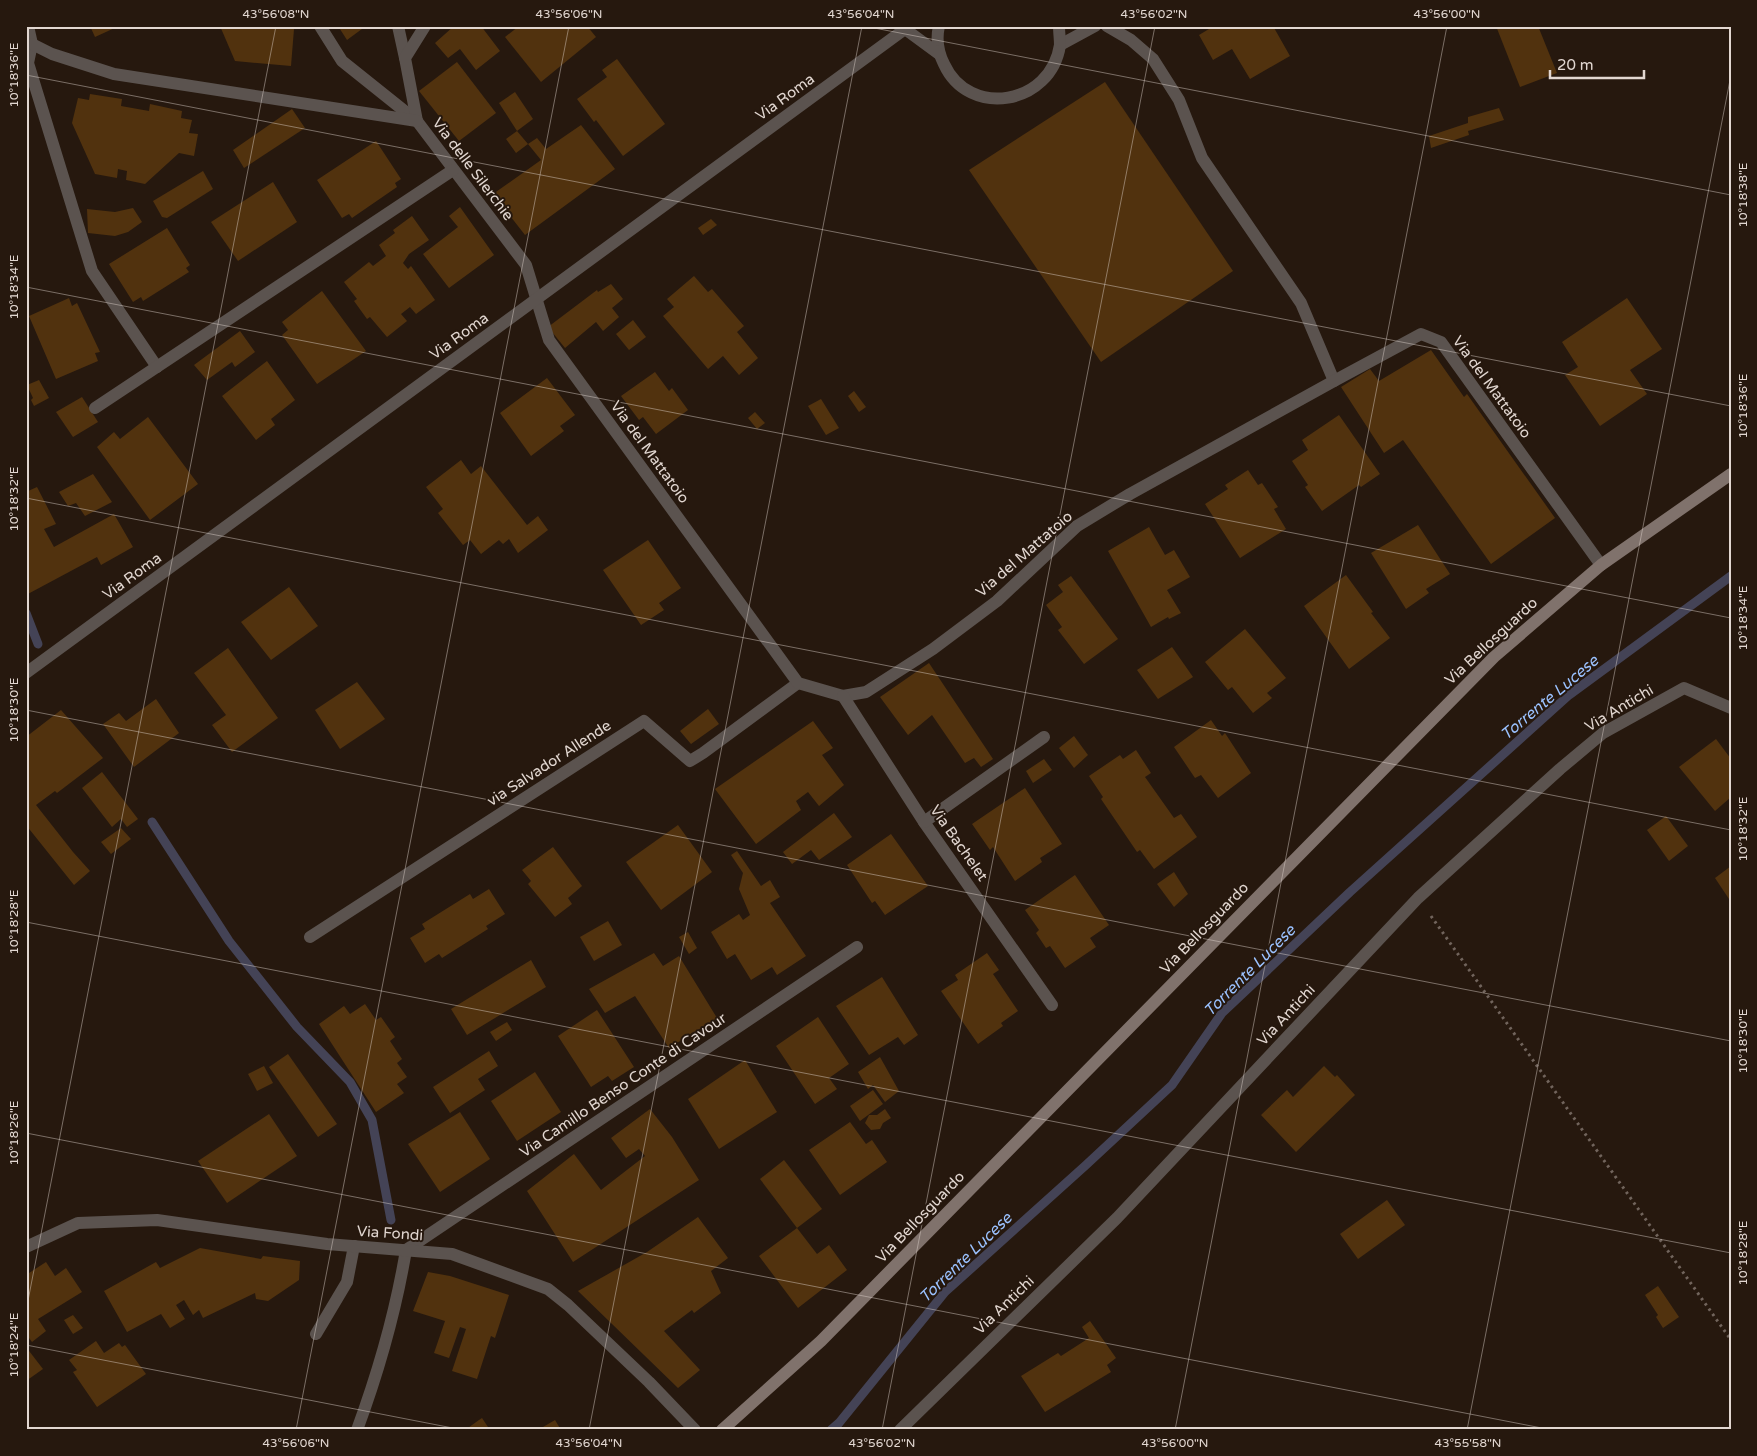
<svg xmlns="http://www.w3.org/2000/svg" width="1757" height="1456" font-family="'Varela Round',sans-serif">
<rect width="100%" height="100%" fill="#26180e"/>
<g fill="none" stroke-linecap="round" stroke-linejoin="round">
<g stroke="#444356" stroke-width="9">
<path d="M26,613l12,31"/>
<path d="M152,822l77,119 68,86 53,55 22,38 19,100"/>
<path d="M831,1430l8,-7 106,-131 141,-127 86,-80 50,-72 128,-121 219,-197 162,-119"/>
</g>
</g>
<g fill="#51320e">
<path d="M90,26h29l-24,11z"/>
<path d="M220,26h62l12,3 -3,37 -56,-5z"/>
<path d="M338,26h28l-19,14z"/>
<path d="M454,26h27l19,25 -24,19 -16,-21 -12,9 -13,-15z"/>
<path d="M519,26h68l9,11 -55,45 -36,-45z"/>
<path d="M1214,26h59l17,30 -40,23 -18,-30 -19,11 -14,-25z"/>
<path d="M1496,26h42l19,47 -37,14z"/>
<path d="M617,59l48,65 -42,32 -27,-36 -2,2 -17,-23 30,-22 -5,-7z"/>
<path d="M457,62l39,51 -37,28 -40,-50z"/>
<path d="M1105,82l128,189 -132,91 -132,-192z"/>
<path d="M515,92l18,27 -16,12 -18,-28z"/>
<path d="M90,94l32,5 -1,7 28,5 1,-7 32,7 -1,7 11,2 -3,13 9,1 -4,22 -15,-3 -34,31 -19,-4 1,-9 -9,-2 -1,9 -22,-4 -23,-51 6,-25 11,2z"/>
<path d="M1499,108l5,12 -36,11 1,4 -38,13 -2,-12 39,-13v-6z"/>
<path d="M292,109l13,19 -61,40 -11,-18z"/>
<path d="M581,125l34,44 -90,66 -32,-41 48,-34 -13,-16 -12,9 -10,-14 11,-8 11,13 9,-6 9,11z"/>
<path d="M376,141l25,38 -6,4 2,4 -45,31 -3,-4 -7,4 -25,-38z"/>
<path d="M203,171l10,18 -46,29 -5,-1 -9,-16z"/>
<path d="M273,182l24,40 -59,39 -27,-39z"/>
<path d="M460,207l34,48 -45,33 -26,-34 35,-27 -9,-11z"/>
<path d="M133,208l9,14 -14,10 -13,4 -27,-3 -1,-24 28,3z"/>
<path d="M412,216l17,24 -20,14 -6,9 5,6 3,-3 24,34 -19,14 -6,-7 -9,7 6,7 -20,16 -17,-20 -3,2 -13,-18 3,-2 -13,-17 25,-20 4,4 13,-10 -7,-11 16,-12 -2,-3z"/>
<path d="M711,219l6,6 -14,10 -5,-7z"/>
<path d="M167,228l23,37 -4,3 3,4 -46,29 -2,-4 -8,5 -24,-38z"/>
<path d="M694,276l14,16 4,-3 32,37 -7,6 21,26 -19,17 -16,-19 -15,13 -45,-53 11,-9 -7,-8z"/>
<path d="M611,284l12,15 -11,9 7,9 -16,14 -7,-9 -31,26 -17,-21 49,-37 1,2z"/>
<path d="M322,291l44,60 -49,33 -35,-49 6,-5 -6,-8z"/>
<path d="M69,298l3,8 5,-3 23,49 -5,1 3,8 -42,18 -27,-63z"/>
<path d="M1627,298l35,51 -32,21 17,24 -47,32 -35,-51 13,-8 -16,-25z"/>
<path d="M633,320l13,17 -17,13 -13,-16z"/>
<path d="M240,331l15,21 -20,15 -3,-5 -25,18 -13,-15z"/>
<path d="M1431,350l33,47 3,-3 88,124 -64,46 -88,-124 -19,13 -43,-66 29,-18 9,12z"/>
<path d="M267,361l28,39 -24,19 4,6 -19,15 -34,-44z"/>
<path d="M655,372l14,19 3,-3 16,22 -32,24 -13,-17 -4,3 -18,-24z"/>
<path d="M547,378l28,37 -15,11 4,5 -33,25 -31,-43z"/>
<path d="M39,380l10,18 -15,8 -3,-6 2,-2 -6,-13z"/>
<path d="M854,391l12,16 -7,5 -11,-16z"/>
<path d="M82,397l16,25 -25,15 -17,-25z"/>
<path d="M821,399l18,29 -13,7 -18,-29z"/>
<path d="M755,412l10,11 -8,6 -9,-11z"/>
<path d="M1339,415l41,59 -19,13 -2,-2 -37,26 -17,-24 3,-2 -16,-24 16,-11 -6,-10z"/>
<path d="M148,417l50,67 -48,36 -53,-73 17,-15 6,7z"/>
<path d="M461,460l10,14 10,-8 46,59 11,-9 10,14 -30,23 -9,-14 -6,5 -4,-4 -18,14 -11,-14 -7,5 -25,-32 5,-4 -17,-22z"/>
<path d="M1248,470l10,15 4,-2 16,24 -4,2 12,20 -46,29 -35,-54 23,-15 -3,-4z"/>
<path d="M93,474l19,28 -27,14 -9,-13 -8,3 -9,-14z"/>
<path d="M37,487l19,37 -12,5 10,18 60,-33 19,33 -32,18 -4,-8 -71,38v-103z"/>
<path d="M1418,525l32,49 -24,15 3,4 -23,16 -35,-56z"/>
<path d="M1149,527l16,28 9,-5 16,27 -23,13 14,23 -12,6 -1,-2 -17,10 -43,-76z"/>
<path d="M648,540l33,48 -22,15 5,7 -23,15 -38,-55z"/>
<path d="M1346,575l27,37 -2,1 19,25 -41,31 -45,-63z"/>
<path d="M1071,576l47,63 -34,25 -26,-34 4,-3 -16,-22 17,-13 -5,-7z"/>
<path d="M289,587l29,39 -47,34 -30,-38z"/>
<path d="M1245,629l41,49 -19,15 5,5 -19,15 -21,-26 -4,3 -23,-28z"/>
<path d="M1172,647l21,30 -35,22 -21,-29z"/>
<path d="M228,648l50,70 -46,34 -20,-27 14,-10 -32,-42z"/>
<path d="M929,663l64,96 -12,8 -7,-9 -9,5 -33,-48 -24,20 -28,-38z"/>
<path d="M357,682l28,37 -45,30 -25,-39z"/>
<path d="M156,699l23,34 -45,34 -31,-43 16,-11 7,8z"/>
<path d="M708,709l11,15 -28,20 -11,-13z"/>
<path d="M61,710l42,48 -46,35 -2,-2 -19,14 37,47 17,19 -16,14 -48,-60v-88z"/>
<path d="M1211,720l11,16 3,-3 26,40 -33,25 -17,-23 -6,3 -21,-31z"/>
<path d="M813,721l20,27 -11,7 22,30 -25,21 -11,-14 -12,9 5,9 -45,34 -41,-55z"/>
<path d="M1074,736l14,19 -14,13 -15,-20z"/>
<path d="M1716,739l15,20v38l-16,14 -36,-44z"/>
<path d="M1136,750l15,23 -6,4 29,41 7,-4 16,23 -43,32 -14,-19 -3,2 -36,-53 2,-2 -14,-21 31,-21 3,4z"/>
<path d="M1044,759l8,11 -19,13 -7,-12z"/>
<path d="M102,772l36,47 -11,8 -6,-8 -9,8 -30,-39z"/>
<path d="M1025,788l37,56 -22,14 2,4 -27,19 -22,-34 -3,3 -18,-26z"/>
<path d="M834,813l18,24 -33,23 -8,-10 -19,14 -9,-12z"/>
<path d="M1666,816l22,30 -19,15 -22,-31z"/>
<path d="M678,825l34,47 -51,38 -35,-48z"/>
<path d="M121,828l10,11 -20,15 -10,-12z"/>
<path d="M891,834l37,52 -43,29 -10,-14 -3,2 -25,-38z"/>
<path d="M553,847l29,39 -14,12 4,6 -17,13 -27,-33 3,-3 -9,-11z"/>
<path d="M737,851l24,35 9,-6 10,17 -10,6 36,53 -29,19 -5,-8 -21,13 -16,-26 -8,5 -16,-27 28,-18 4,6 7,-5 -11,-26 4,-16 -12,-18z"/>
<path d="M1731,866v32l-2,1 -14,-21z"/>
<path d="M1174,872l14,22 -14,13 -17,-23z"/>
<path d="M1075,875l34,50 -19,13 6,9 -31,21 -15,-22 -4,2 -10,-15 3,-3 -14,-20z"/>
<path d="M489,889l16,25 -19,12 2,3 -46,29 -3,-4 -14,9 -15,-25 15,-9 -3,-5 48,-30 3,5z"/>
<path d="M608,921l14,24 -28,16 -14,-24z"/>
<path d="M688,932l9,16 -8,6 -10,-17z"/>
<path d="M654,953l9,13 16,-10 38,62 -48,30 -34,-52 -30,17 -16,-24z"/>
<path d="M987,953l12,17 -6,4 25,37 -17,12 2,3 -25,18 -37,-53 17,-11 -3,-5z"/>
<path d="M531,960l15,27 -79,48 -16,-26z"/>
<path d="M882,977l36,58 -14,10 -6,-8 -29,18 -33,-49z"/>
<path d="M365,1004l11,16 5,-3 14,20 -5,4 12,18 -5,4 10,14 -10,7 7,9 -28,19 -57,-88 25,-18 6,8z"/>
<path d="M597,1010l37,57 -22,14 -4,-5 -17,11 -33,-51z"/>
<path d="M818,1017l31,47 -20,14 8,11 -22,15 -39,-58z"/>
<path d="M507,1022l5,8 -16,11 -6,-9z"/>
<path d="M489,1051l9,15 -20,13 7,11 -35,23 -17,-26z"/>
<path d="M288,1054l49,70 -19,13 -49,-70z"/>
<path d="M880,1057l19,34 -14,11 -12,-17 -5,4 -10,-17z"/>
<path d="M745,1060l32,52 -58,37 -31,-50z"/>
<path d="M264,1066l9,17 -16,8 -9,-17z"/>
<path d="M1324,1066l11,11 2,-2 18,20 -59,57 -35,-37 26,-25 6,7z"/>
<path d="M535,1072l26,40 -44,29 -26,-40z"/>
<path d="M873,1090l10,14 -23,17 -10,-15z"/>
<path d="M650,1109l22,28 27,43 -126,82 -46,-71 47,-37 27,36 44,-34 -6,-7 -13,9 -15,-20z"/>
<path d="M885,1109l6,9 -8,5 -3,6 -9,1 -6,-7 4,-8h8z"/>
<path d="M460,1112l30,47 -50,33 -32,-48z"/>
<path d="M269,1114l28,42 -70,47 -29,-42z"/>
<path d="M850,1122l16,22 6,-4 15,22 -47,33 -31,-45z"/>
<path d="M784,1160l38,49 -25,19 -37,-49z"/>
<path d="M1387,1200l18,25 -47,34 -18,-25z"/>
<path d="M698,1217l30,41 -17,13 10,22 -27,20 -2,-3 -28,21 36,39 -22,18 -100,-97 69,-39z"/>
<path d="M797,1228l20,26 12,-9 18,25 -49,38 -39,-52z"/>
<path d="M200,1248l61,11 2,-3 37,5 -1,19 -31,21 -12,-2 -1,-6 -52,25 -4,-8 -6,5 -9,-15 -8,5 9,14 -15,9 -9,-14 -34,18 -23,-41 52,-29 4,6z"/>
<path d="M46,1262l9,14 11,-8 16,24 -44,27 8,12 -14,11 -6,-8v-59z"/>
<path d="M428,1272l22,4 59,19 -14,43 -4,-2 -14,43 -25,-8 14,-42 -6,-2 -11,31 -15,-5 11,-32 -32,-10z"/>
<path d="M1658,1286l21,31 -16,11 -7,-11 2,-2 -13,-20z"/>
<path d="M73,1315l10,13 -10,6 -9,-14z"/>
<path d="M1090,1321l26,37 -9,7 4,7 -66,40 -24,-36 37,-23 3,3 28,-18 -7,-11z"/>
<path d="M96,1341l8,12 15,-10 3,4 3,-2 21,29 -49,33 -24,-35 4,-2 -8,-10z"/>
<path d="M26,1347l17,22 -17,12z"/>
<path d="M482,1418l8,12h-25l14,-10z"/>
<path d="M555,1420l6,10h-22l4,-3z"/>
</g>
<g fill="none" stroke-linecap="round" stroke-linejoin="round">
<path stroke="#71645c" stroke-width="3" stroke-dasharray="2.5 4" stroke-linecap="butt" d="M1431,916l300,424"/>
<g stroke="#5b534f" stroke-width="12">
<path d="M1107,26l24,14 22,19 26,41 23,58 99,145 33,78"/>
<path d="M1060,45l35,-19"/>
<path d="M310,937l334,-216 46,40 13,-8 95,-70"/>
<path d="M316,1334l31,-52 7,-36"/>
<path d="M357,1430c21,-57 39,-120 49,-180"/>
</g>
<g stroke="#5b534f" stroke-width="12">
<path d="M28,26l4,18 -4,19 64,208 65,96"/>
<path d="M320,26l22,35 75,60"/>
<path d="M398,26l7,32"/>
<path d="M425,26l-20,32 12,63 109,144 23,75 249,343 45,13 23,-4 67,-43 64,-48 80,-75 53,-32 204,-113 87,-47 20,8 160,223"/>
<path d="M32,44l20,10 62,20 303,47"/>
<path d="M95,408l358,-238"/>
<path d="M843,696l81,126 128,183"/>
<path d="M924,822l120,-85"/>
<path d="M406,1250l451,-303"/>
<path d="M900,1430l217,-212 301,-320 142,-129 43,-36 81,-45 47,20"/>
</g>
<g stroke="#5b534f" stroke-width="12">
<path d="M939,26c-3,13 -1,26 5,38 25,55 107,41 116,-19 0,-6 -1,-13 -1,-19"/>
<path d="M905,29l34,25"/>
<path d="M26,673l879,-644 5,-3"/>
<path d="M26,1247l52,-24 79,-3 170,24 125,10 96,35 20,16 81,77 46,48"/>
</g>
<path stroke="#80726c" stroke-width="12" d="M722,1430l99,-89 673,-684 107,-92 130,-91"/>
</g>
<path fill="none" stroke="#e2d7d1" stroke-width="1" stroke-opacity="0.45" d="M864,26l867,169M26,75l1705,331M26,287l1705,331M26,498l1705,332M26,710l1705,331M26,922l1705,331M26,1133l1526,297M26,1311l250,-1285M26,1345l437,85M296,1430l273,-1404M589,1430l273,-1404M882,1430l273,-1404M1175,1430l272,-1404M1467,1430l264,-1355"/>
<g text-anchor="middle" stroke-width="4" stroke-linejoin="round" paint-order="stroke">
<g font-size="15" fill="#e2d7d1" stroke="#26180e">
<text transform="translate(785 97) rotate(-36)" y="5">Via Roma</text>
<text transform="translate(473 169) rotate(53)" y="5">Via delle Silerchie</text>
<text transform="translate(459 336) rotate(-36)" y="5">Via Roma</text>
<text transform="translate(1492 387) rotate(54)" y="5">Via del Mattatoio</text>
<text transform="translate(650 452) rotate(54)" y="5">Via del Mattatoio</text>
<text transform="translate(1024 554) rotate(-41)" y="5">Via del Mattatoio</text>
<text transform="translate(132 576) rotate(-36)" y="5">Via Roma</text>
<text transform="translate(1491 641) rotate(-43)" y="5">Via Bellosguardo</text>
<text transform="translate(1619 708) rotate(-31)" y="5">Via Antichi</text>
<text transform="translate(549 763) rotate(-33)" y="5">via Salvador Allende</text>
<text transform="translate(959 843) rotate(55)" y="5">Via Bachelet</text>
<text transform="translate(1204 928) rotate(-46)" y="5">Via Bellosguardo</text>
<text transform="translate(1286 1015) rotate(-47)" y="5">Via Antichi</text>
<text transform="translate(623 1085) rotate(-34)" y="5">Via Camillo Benso Conte di Cavour</text>
<text transform="translate(920 1217) rotate(-46)" y="5">Via Bellosguardo</text>
<text transform="translate(390 1233) rotate(4)" y="5">Via Fondi</text>
<text transform="translate(1004 1305) rotate(-44)" y="5">Via Antichi</text>
</g>
<g font-size="16" font-style="italic" fill="#9bc2ff" stroke="#26180e">
<text transform="translate(1549 697) rotate(-40)" y="6">Torrente Lucese</text>
<text transform="translate(1249 970) rotate(-45)" y="6">Torrente Lucese</text>
<text transform="translate(965 1257) rotate(-44)" y="6">Torrente Lucese</text>
</g>
</g>
<rect width="1757" height="1456" fill="none" stroke="#26180e" stroke-width="55"/>
<path d="M1550 70v8h94v-8" fill="none" stroke="#e2d7d1" stroke-width="2.5"/>
<text x="1557" y="70" font-size="15" fill="#e2d7d1" stroke="#26180e" stroke-width="4" paint-order="stroke">20 m</text>
<rect x="28" y="28" width="1702" height="1400" fill="none" stroke="#e2d7d1" stroke-width="2"/>
<g font-size="12" text-anchor="middle" fill="#e2d7d1">
<text x="276" y="18">43°56'08"N</text>
<text x="569" y="18">43°56'06"N</text>
<text x="861" y="18">43°56'04"N</text>
<text x="1154" y="18">43°56'02"N</text>
<text x="1447" y="18">43°56'00"N</text>
<text transform="translate(14 75) rotate(-90)" y="4">10°18'36"E</text>
<text transform="translate(1743 195) rotate(-90)" y="4">10°18'38"E</text>
<text transform="translate(14 287) rotate(-90)" y="4">10°18'34"E</text>
<text transform="translate(1743 406) rotate(-90)" y="4">10°18'36"E</text>
<text transform="translate(14 499) rotate(-90)" y="4">10°18'32"E</text>
<text transform="translate(1743 618) rotate(-90)" y="4">10°18'34"E</text>
<text transform="translate(14 710) rotate(-90)" y="4">10°18'30"E</text>
<text transform="translate(1743 829) rotate(-90)" y="4">10°18'32"E</text>
<text transform="translate(14 922) rotate(-90)" y="4">10°18'28"E</text>
<text transform="translate(1743 1041) rotate(-90)" y="4">10°18'30"E</text>
<text transform="translate(14 1133) rotate(-90)" y="4">10°18'26"E</text>
<text transform="translate(1743 1253) rotate(-90)" y="4">10°18'28"E</text>
<text transform="translate(14 1345) rotate(-90)" y="4">10°18'24"E</text>
<text x="296" y="1447">43°56'06"N</text>
<text x="589" y="1447">43°56'04"N</text>
<text x="882" y="1447">43°56'02"N</text>
<text x="1175" y="1447">43°56'00"N</text>
<text x="1468" y="1447">43°55'58"N</text>
</g>
</svg>
